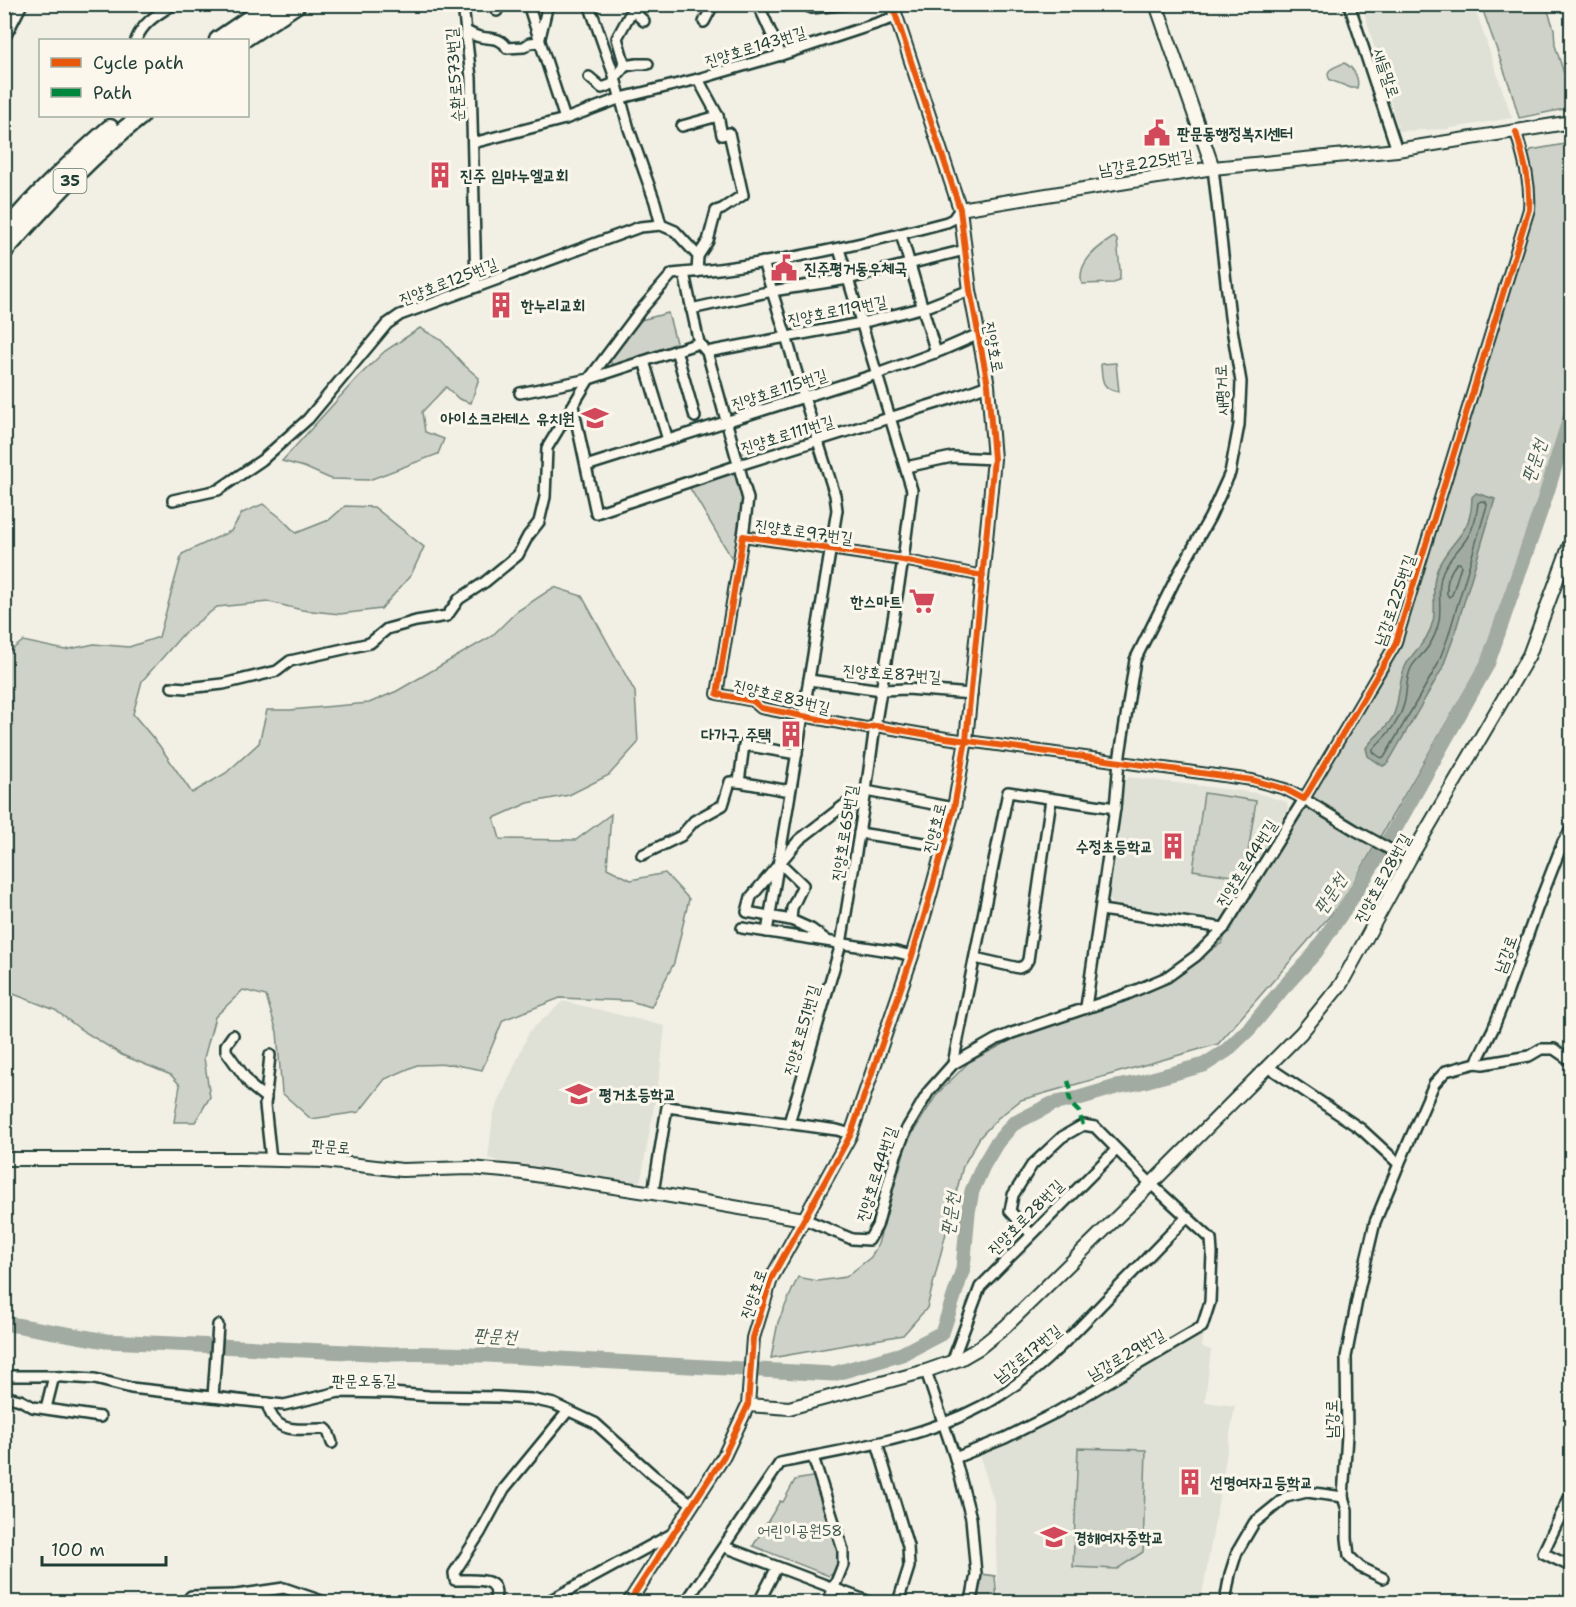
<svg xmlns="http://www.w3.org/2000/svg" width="1576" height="1607" font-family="'Shantell Sans','Poor Story',sans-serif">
<rect width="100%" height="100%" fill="#f2f0e5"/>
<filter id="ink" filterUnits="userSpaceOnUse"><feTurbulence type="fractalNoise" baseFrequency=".0167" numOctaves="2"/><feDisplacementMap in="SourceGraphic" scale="12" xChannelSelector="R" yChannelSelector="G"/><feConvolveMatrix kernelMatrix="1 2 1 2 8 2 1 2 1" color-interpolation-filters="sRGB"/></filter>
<g filter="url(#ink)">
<g fill="#e0e1d6">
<path d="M1362,5h112l38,113 -66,11 -47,2z"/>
<path d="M1129,777l128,16 30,9 1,7 -62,106 -5,5 -108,-15 -5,-7 17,-118z"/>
<path d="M563,1001l102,25 -5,47 -19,107 -7,4 -125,-19 -21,-7 5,-43 36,-83z"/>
<path d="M1204,1332l-2,15 9,3 -6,52 30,4 -34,196h-203l-4,-100 -15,-48 29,-9z"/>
</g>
<g fill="#cfd2c8" stroke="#77887e" stroke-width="1.5">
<path d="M1481,5h65l8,24 1,16 16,51 -7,13 -45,9 -8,-28z"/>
<path d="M1344,63c9,4 16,15 13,25h-6l-21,-8c-7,-11 6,-13 14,-17z"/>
<path d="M1571,143v259l-74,234 -155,266 -124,142 -197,56 -23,18 -18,19 -17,29 -36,142 -24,27 -132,23 7,-36 20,-45 20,4 28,-4 25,-20 7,-13 29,-102 30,-48 32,-32 50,-26 150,-54 29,-24 24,-15 6,-14 162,-262 18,-50 125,-411 1,-13 -7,-37 4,-6z"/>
<path d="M1114,237l3,3 3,30v9l-6,4 -32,1c-6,-21 17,-38 32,-47z"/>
<path d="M668,313l9,33 -63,19 -5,-4 32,-41z"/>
<path d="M420,328l21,12 23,25 15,13 -8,25 -12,-4 -13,-12 -24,25 3,20 19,7 -6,15 -69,26 -38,-1 -27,-12 -22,-6 75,-83 28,-27z"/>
<path d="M1116,363l3,29c-18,-3 -17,-12 -18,-28z"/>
<path d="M736,470l9,29 -11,63 -46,-77z"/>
<path d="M263,504l17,13 16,16 33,-13 16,-14 29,1 50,40 -13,28 -30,34 -41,5 -38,-4 -33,-8 -52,5 -33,26 -42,48 -9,33 26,31 33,48 34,-20 33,-30 8,-33h23l79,-7 28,-12 95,-55 24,-24 38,-25 28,9 53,96 3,51 -29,32 -40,20 -41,8 -34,15 6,21 76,1 35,-26 -4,54 24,12 34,-7 24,26 -15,64 -23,44 -21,-6 -70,-3 -57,22 -21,50 -31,-6 -34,1 -32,14 -26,33 -48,7 -29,-26 -5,-61 -11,-36 -23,-6 -28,27 -11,41 6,39 -15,25h-21l6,-37 -9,-10 -49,-20 -42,-26 -25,-19 -44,-17 -6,2v-340l18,-14 42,9 29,-6 35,3 30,-10 23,-83 49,-23 11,-18z"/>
<path d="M1204,793l52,8 -12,77 -51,-8z"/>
<path d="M1078,1448l68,2 -3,102 -26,17 -44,-2z"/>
<path d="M817,1476l22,73 -3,23 -7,4 -76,-30 27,-45 3,1 12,-22z"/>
<path d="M981,1574l14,2 2,25 -22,1z"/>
</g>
<path fill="#a2aba1" stroke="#6e7f75" stroke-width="1.5" d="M1476,493l19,6 -42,140 -11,30 -54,94 -5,3 -15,-10 -2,-8c8,-12 20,-18 27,-32 7,-15 5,-33 12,-49 8,-17 23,-24 28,-46 4,-18 -3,-32 4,-51 12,-31 35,-33 35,-73z"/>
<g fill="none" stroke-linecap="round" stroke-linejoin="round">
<g stroke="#536960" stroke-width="1.5">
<path d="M1481,501l5,1 1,3 -39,132 -11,29 -52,90 -4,2 -8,-6v-3c15,-16 27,-26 32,-49 2,-11 1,-21 6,-32 4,-8 12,-13 17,-21 5,-7 9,-17 11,-26 3,-17 -3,-32 4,-50 6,-13 17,-22 24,-33 7,-11 10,-23 11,-35z"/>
<path d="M1457,563h3l1,3 -9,29 -3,2 -2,-3c-1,-11 2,-22 10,-31z"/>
</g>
<path stroke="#a2aba1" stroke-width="15" d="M4,1323l102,18 287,13c31,-2 63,1 94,1l346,19 69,-20 40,-21 21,-64 5,-56 4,-22 11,-25 13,-22 17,-20 39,-20 27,-6 37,-11 21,-4 67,-18 22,-14 24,-23 33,-40 32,-35 38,-57 39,-62 95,-169 59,-170 26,-84"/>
<g stroke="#1f3d34" stroke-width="14">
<g id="minor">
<path d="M465,4l-1,10 7,64 5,208"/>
<path d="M489,4l8,7"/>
<path d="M528,4l37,115"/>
<path d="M589,4l26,74 14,51 26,73 6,23"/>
<path d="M758,4l23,51"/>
<path d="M802,4l10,4 36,-4"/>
<path d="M1349,4l48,146"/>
<path d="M633,11l11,10"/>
<path d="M704,22l8,-15 4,-3"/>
<path d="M466,31c4,2 9,5 14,6 11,2 21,0 27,11l17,-1 6,-4 9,-1"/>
<path d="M4,39l18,-35"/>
<path d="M136,40c7,-18 22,-26 38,-36"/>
<path d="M539,42l9,-38"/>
<path d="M625,66l12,-2h11"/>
<path d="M589,77l13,11 11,-4 2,-6 10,-12 -8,-28 13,-24 8,-10"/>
<path d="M682,126l36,-10"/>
<path d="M473,143l92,-24 56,-21 77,-19 83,-24 115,-38"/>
<path d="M901,234l35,119"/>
<path d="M698,256l10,-15 8,-30 6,-2 21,-14 -14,-62 -7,2 -4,-19 -20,-37"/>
<path d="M684,273l15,70 8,9 41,147 -5,37"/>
<path d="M691,309l81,-18 76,-12 117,-29"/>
<path d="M676,350l19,67"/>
<path d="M707,352l154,-29 68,-17 41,-16"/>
<path d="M644,361l24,79"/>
<path d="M520,393l69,-14 51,-68 32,-37c93,-8 185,-28 275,-52l6,-3 7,-10"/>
<path d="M573,406l23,107 143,-48 211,-66 38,-14"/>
<path d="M586,466l291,-92 63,-23 39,-17"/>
<path d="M906,467l46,-10 42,2"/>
<path d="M173,500l45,-10 44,-30 46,-41 79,-95 13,-9 240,-88 21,-2 14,6 23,25 -1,16"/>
<path d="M983,576l-80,-16 -160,-24 -26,158 36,7 8,7 105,20 10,-2 70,12 306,42 33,9 19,10 91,-154 134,-436c2,-27 -6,-52 -13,-77"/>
<path d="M809,680l73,10 25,-1 65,5"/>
<path d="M172,687l15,1 36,-4 54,-13 13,-10 80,-18 17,-14 29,-8 31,-5 12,-17 26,-17 33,-27 10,-19 11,-14 6,-25 2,-49 42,-69 110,-36"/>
<path d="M739,782l5,-37 53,9"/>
<path d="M859,833l85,13"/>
<path d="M642,855l39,-19 13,-15 29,-16 7,-23h9l45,8 7,-2 46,-278 -2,-15 -31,-98 -18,-61 -23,-74"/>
<path d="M779,862l24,23 -11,23 -1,12 20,9 15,11"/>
<path d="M1101,910l123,18"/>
<path d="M791,920l-44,-8 4,-15 48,-57 44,-34 23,-15 88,17"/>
<path d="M742,928l154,24 16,4"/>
<path d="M767,932l24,-144"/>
<path d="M975,958l44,10 6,-3 3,-5 23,-161"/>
<path d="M1086,1007l29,-199 4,-47 16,-101 41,-82 34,-61 20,-44 9,-48 2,-43 -11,-65 -17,-149"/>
<path d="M233,1035l-7,10v6l26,36 14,11"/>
<path d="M270,1055l-5,50 6,55"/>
<path d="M1476,1063l7,1 46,-8 12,-7h13l13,9 5,4"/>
<path d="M953,1064l55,-272 107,16"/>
<path d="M789,1123l52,-179 25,-153 8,-58 29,-173 9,-70 -73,-241"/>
<path d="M1399,1164l35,-80 12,-13 30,-8 17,-34 14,-35 30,-85 26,-67 9,-14"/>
<path d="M653,1193l14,-86 170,23 14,4"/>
<path d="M804,1219l48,20 17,1 8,-14 19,-71 10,-25 23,-39 24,-27 42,-24 17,-7 113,-38 42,-18 29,-21 28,-28 80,-129 51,31 54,30"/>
<path d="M952,1362l28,-75 136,-137"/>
<path d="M926,1371l29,87 16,60 5,56 -5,28"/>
<path d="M4,1376h43l48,3 36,9 153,17 55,-13 52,1 38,3 69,1 33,2 23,5 41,19 58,52 39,29"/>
<path d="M4,1396l16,4 13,7 67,10"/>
<path d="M213,1397l5,-72"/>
<path d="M267,1403c8,34 32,25 59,26l2,2 4,12"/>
<path d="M46,1408l8,-32"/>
<path d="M877,1443l31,103 1,21 -11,35"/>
<path d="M813,1457l30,93v15l-15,37"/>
<path d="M955,1458l50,-20 52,-26 145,-85 8,-25 2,-49 -1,-14 -60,-55 -56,-57 -12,-2 -21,12 -30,28 -19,30 -3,16 21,23"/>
<path d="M1343,1497l4,13v28l2,18 11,11 23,11"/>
<path d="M1569,1498l-26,55 29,14"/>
<path d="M725,1547l145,55"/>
<path d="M186,1602l5,-6 45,-1"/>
<path d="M228,1602l8,-7 48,-7 41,14"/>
<path d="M494,1602c10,-28 -23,-21 -39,-22l-1,-7 26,-40 24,-44 64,-78"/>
<path d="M547,1602l125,-68"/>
<path d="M686,1602l94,-139c68,-14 140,-24 202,-57 47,-25 85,-65 121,-103 28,-28 55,-57 83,-85"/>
<path d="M759,1602l18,-35"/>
<path d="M1225,1602l5,-28 7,-22 17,-29 32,-26 21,-5 36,5 4,-62 -1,-78 13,-67 16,-68 24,-58 -38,-35 -94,-63"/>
</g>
</g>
<g stroke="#1f3d34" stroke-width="16">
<g id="tertiary">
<path d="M1156,4l57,164"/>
<path d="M960,209l253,-41 184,-18 175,-28"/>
<path d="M4,1159h235l85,2 78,9 68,-2 46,4 137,21 151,26"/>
<path d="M748,1405l41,3 137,-37 34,-12 19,-11 26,-21 146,-143 150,-151 40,-49 68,-124 120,-205 43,-116"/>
<path d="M629,1602l95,-146 24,-51 5,-67 18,-59 80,-145 61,-178 16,-53 26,-95 12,-68 28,-281 -6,-74 -18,-95 -10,-81 -68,-205"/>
</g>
</g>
<g stroke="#1f3d34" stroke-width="21">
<g id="motorway">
<path d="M218,40l53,-36"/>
<path d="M242,40l55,-36"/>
<path d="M4,233c32,-39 69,-72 106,-105"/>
<path d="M4,251c42,-47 88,-97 137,-135"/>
</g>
</g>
<use href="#minor" stroke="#fbf7ec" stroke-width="9"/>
<use href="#tertiary" stroke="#fbf7ec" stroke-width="12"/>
<use href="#motorway" stroke="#fbf7ec" stroke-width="16"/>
<path stroke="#00873e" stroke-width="4.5" stroke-dasharray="9 4.5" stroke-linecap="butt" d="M1068,1081l3,9 -2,6 3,9 7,7 4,13"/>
<g stroke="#fbf7ec" stroke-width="10">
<g id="cycleway">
<path d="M983,576l-80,-16 -160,-24 -26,158 36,7 8,7 105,20 10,-2 70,12 306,42 33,9 19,10 91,-154 134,-436c2,-27 -6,-52 -13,-77"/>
<path d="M629,1602l95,-146 24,-51 5,-67 18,-59 80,-145 61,-178 16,-53 26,-95 12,-68 28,-281 -6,-74 -18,-95 -10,-81 -68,-205"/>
</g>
</g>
<use href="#cycleway" stroke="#e8590c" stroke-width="6"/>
</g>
</g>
<defs>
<g id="civic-bare" transform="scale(2.07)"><path d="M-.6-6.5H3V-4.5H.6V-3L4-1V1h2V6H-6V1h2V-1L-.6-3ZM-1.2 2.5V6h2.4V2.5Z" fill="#d1495b" stroke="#fbf7ec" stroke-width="2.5" paint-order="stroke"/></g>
<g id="building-bare" transform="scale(2.07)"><path d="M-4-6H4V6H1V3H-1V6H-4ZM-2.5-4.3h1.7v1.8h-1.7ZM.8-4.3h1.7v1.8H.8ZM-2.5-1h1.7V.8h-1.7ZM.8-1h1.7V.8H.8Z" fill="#d1495b" stroke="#fbf7ec" stroke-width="2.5" paint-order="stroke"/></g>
<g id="school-bare" transform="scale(2.07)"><path d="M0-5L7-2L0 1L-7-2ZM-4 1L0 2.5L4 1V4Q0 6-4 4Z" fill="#d1495b" stroke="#fbf7ec" stroke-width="2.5" paint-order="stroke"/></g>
<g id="supermarket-bare" transform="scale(2.07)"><path d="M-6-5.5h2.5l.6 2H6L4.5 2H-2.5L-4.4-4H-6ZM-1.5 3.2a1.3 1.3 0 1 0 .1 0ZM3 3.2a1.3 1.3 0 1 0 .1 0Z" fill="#d1495b" stroke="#fbf7ec" stroke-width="2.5" paint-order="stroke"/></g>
</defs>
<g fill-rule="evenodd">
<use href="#civic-bare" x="1157" y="133"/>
<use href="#building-bare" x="440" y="175"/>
<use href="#civic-bare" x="784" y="268"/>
<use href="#building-bare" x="501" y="305"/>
<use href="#school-bare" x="595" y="418"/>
<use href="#supermarket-bare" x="922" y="601"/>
<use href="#building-bare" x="791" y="734"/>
<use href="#building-bare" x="1173" y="846"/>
<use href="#school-bare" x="579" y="1094"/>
<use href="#building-bare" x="1190" y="1482"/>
<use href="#school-bare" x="1054" y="1537"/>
</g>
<g text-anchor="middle" stroke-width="6" stroke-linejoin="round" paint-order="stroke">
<rect fill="#fbf7ec" stroke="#61756b" stroke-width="1.5" x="53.5" y="169" width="33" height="24" rx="4.5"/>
<g font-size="15" font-weight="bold" fill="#1f3d34">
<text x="70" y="186">35</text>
</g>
<g font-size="16" fill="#1f3d34" stroke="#fbf7ec">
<text transform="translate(755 46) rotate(-17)" y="6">진양호로143번길</text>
<text transform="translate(1387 73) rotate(72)" y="6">새들말로</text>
<text transform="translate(454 75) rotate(-94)" y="6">순환로573번길</text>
<text transform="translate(1146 162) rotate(-9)" y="6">남강로225번길</text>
<text transform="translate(448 281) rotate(-21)" y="6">진양호로125번길</text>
<text transform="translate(837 310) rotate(-11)" y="6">진양호로119번길</text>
<text transform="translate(994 347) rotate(79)" y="6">진양호로</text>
<text transform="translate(779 389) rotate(-18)" y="6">진양호로115번길</text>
<text transform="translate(1221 390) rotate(-92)" y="6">새평거로</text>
<text transform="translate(787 434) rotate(-17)" y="6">진양호로111번길</text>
<text transform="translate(804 531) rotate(8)" y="6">진양호로97번길</text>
<text transform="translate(1394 600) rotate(-71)" y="6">남강로225번길</text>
<text transform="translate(892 673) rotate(4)" y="6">진양호로87번길</text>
<text transform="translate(782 696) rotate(14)" y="6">진양호로83번길</text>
<text transform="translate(934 828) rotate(-76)" y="6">진양호로</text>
<text transform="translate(844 833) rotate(-81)" y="6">진양호로65번길</text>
<text transform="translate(1246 863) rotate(-58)" y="6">진양호로44번길</text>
<text transform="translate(1382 878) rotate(-61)" y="6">진양호로28번길</text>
<text transform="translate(1505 954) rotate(-70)" y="6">남강로</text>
<text transform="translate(801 1030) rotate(-74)" y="6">진양호로51번길</text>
<text transform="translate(331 1146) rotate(4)" y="6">판문로</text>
<text transform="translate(876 1174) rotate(-72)" y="6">진양호로44번길</text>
<text transform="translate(1025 1217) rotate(-45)" y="6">진양호로28번길</text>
<text transform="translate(753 1294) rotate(-71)" y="6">진양호로</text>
<text transform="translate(1027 1353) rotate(-39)" y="6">남강로17번길</text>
<text transform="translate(1126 1354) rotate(-30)" y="6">남강로29번길</text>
<text transform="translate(364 1380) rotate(-1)" y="6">판문오동길</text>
<text transform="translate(1331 1419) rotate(-90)" y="6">남강로</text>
</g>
<g font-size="16" font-weight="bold" fill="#1f3d34" stroke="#fbf7ec" text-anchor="start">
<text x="1177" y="139">판문동행정복지센터</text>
<text x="460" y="181">진주 임마누엘교회</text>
<text x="804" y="274">진주평거동우체국</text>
<text x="521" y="311">한누리교회</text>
<text x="575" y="424" text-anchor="end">아이소크라테스 유치원</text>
<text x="902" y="607" text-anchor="end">한스마트</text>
<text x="771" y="740" text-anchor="end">다가구 주택</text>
<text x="1153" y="852" text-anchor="end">수정초등학교</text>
<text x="599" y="1100">평거초등학교</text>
<text x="1210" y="1488">선명여자고등학교</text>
<text x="1074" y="1543">경해여자중학교</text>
</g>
<g font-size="16" fill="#425b52" stroke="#fbf7ec">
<text x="800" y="1536">어린이공원58</text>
</g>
<g font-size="18" font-style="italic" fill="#465e55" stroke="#fbf7ec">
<text transform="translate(1534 461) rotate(-72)" y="6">판문천</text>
<text transform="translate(1330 894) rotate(-57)" y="6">판문천</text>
<text transform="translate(950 1214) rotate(-82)" y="6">판문천</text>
<text transform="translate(495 1336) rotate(3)" y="6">판문천</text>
</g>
</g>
<rect width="1576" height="1607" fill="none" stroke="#fbf7ec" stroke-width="24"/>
<rect x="12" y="12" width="1552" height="1583" fill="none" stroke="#1f3d34" stroke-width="2" filter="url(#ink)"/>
<rect x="39" y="39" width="210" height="78" fill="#fbf7ec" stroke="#a3ada2" stroke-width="1.5"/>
<rect x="51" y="58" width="30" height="9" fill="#e8590c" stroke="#a3ada2" stroke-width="1.5"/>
<text x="93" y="69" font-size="18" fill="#1f3d34">Cycle path</text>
<rect x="51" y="88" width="30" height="9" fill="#00873e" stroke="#a3ada2" stroke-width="1.5"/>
<text x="93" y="99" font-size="18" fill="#1f3d34">Path</text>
<path d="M42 1556v9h124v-9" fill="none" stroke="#1f3d34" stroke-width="3"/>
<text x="51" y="1556" font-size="18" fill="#1f3d34" stroke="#fbf7ec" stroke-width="4.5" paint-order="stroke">100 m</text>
</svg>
